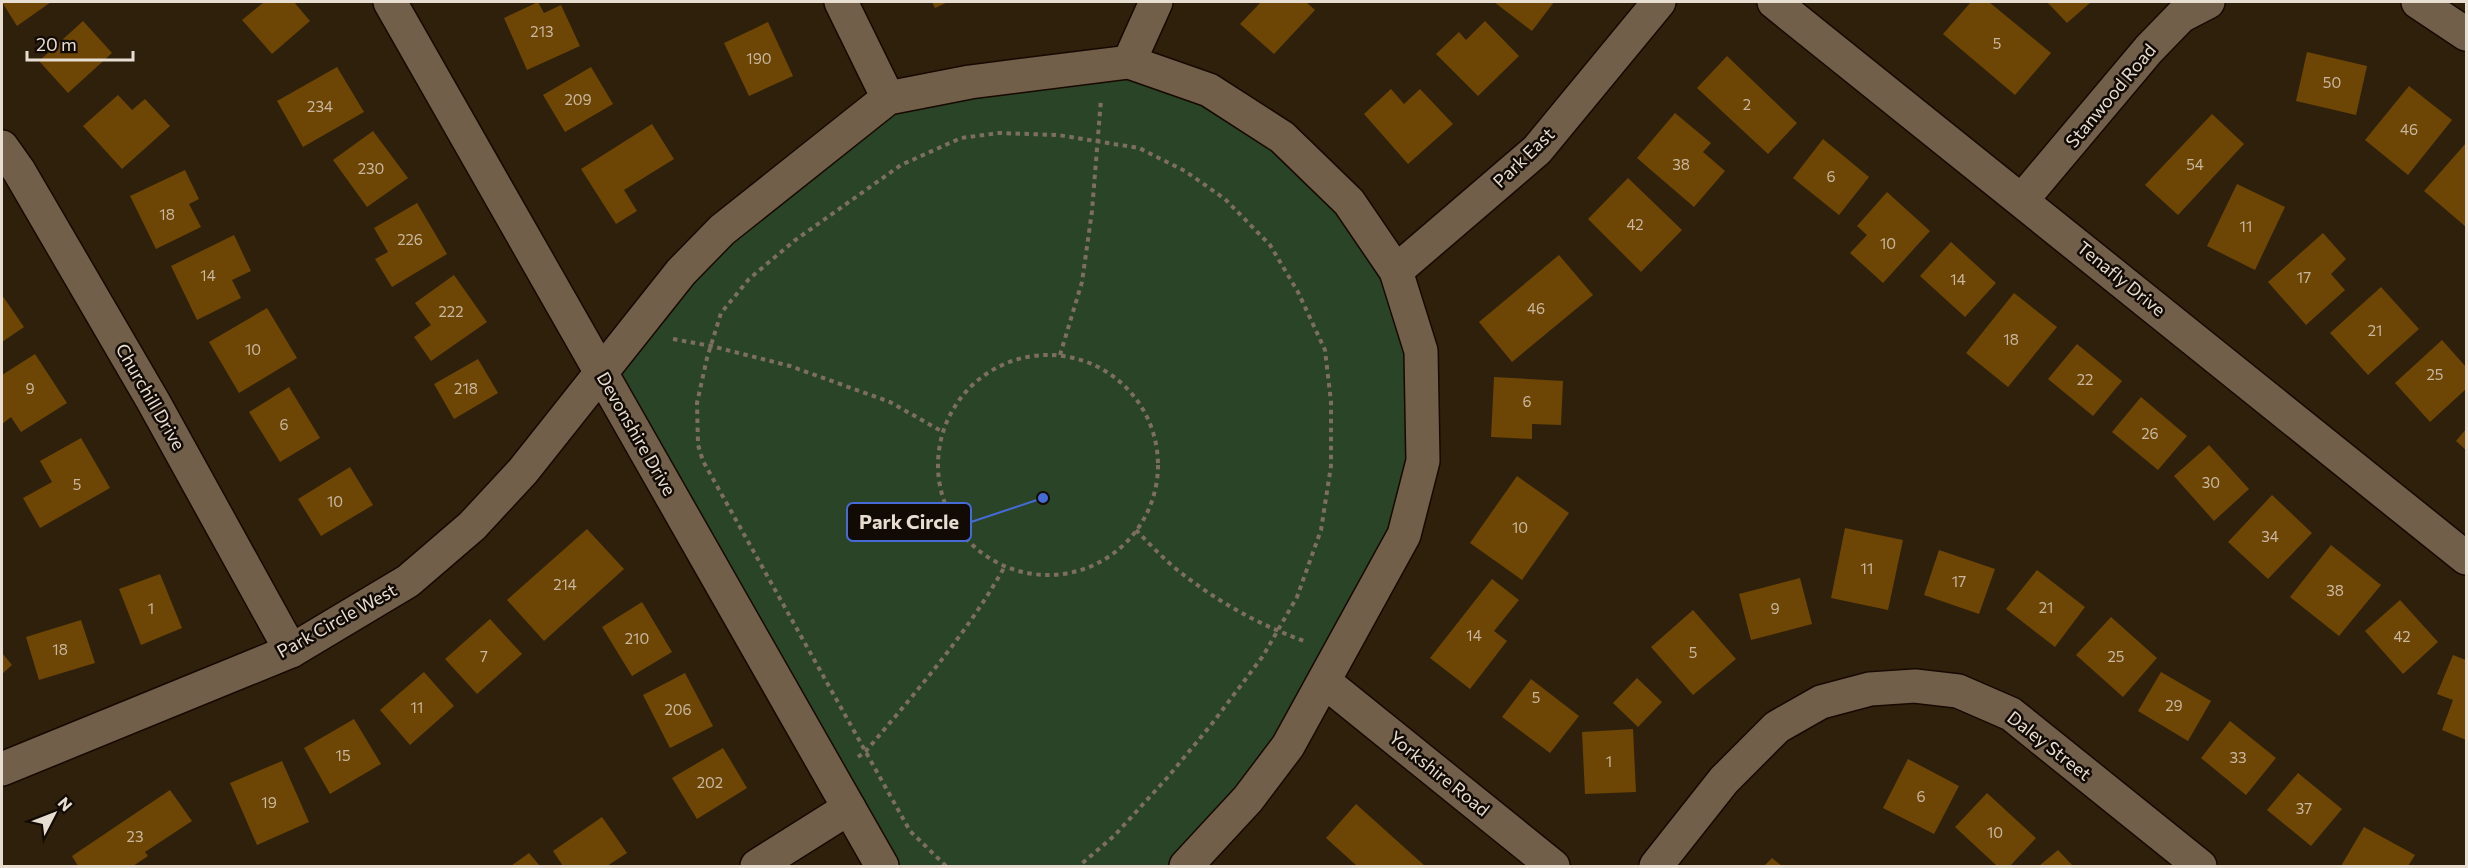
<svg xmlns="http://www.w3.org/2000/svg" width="2468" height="868" font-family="Commissioner,sans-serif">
<rect width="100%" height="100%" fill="#2f200c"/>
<path fill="#2a4427" d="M1129,62l153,75 114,134 27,190 -57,146 -180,259h-306l-279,-494 80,-100 176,-151z"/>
<g fill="#6d4505">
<path d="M2,2h49l-34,24z"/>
<path d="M264,2h30l16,19 -38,33 -30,-34z"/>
<path d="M538,2l6,11 17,-8 19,41 -53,24 -23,-52z"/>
<path d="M932,2h16l-13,6z"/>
<path d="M1261,2h45l9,8 -41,44 -34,-30z"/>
<path d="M1494,2h60l-22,29z"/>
<path d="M1971,2h18l62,51 -36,42 -72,-61z"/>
<path d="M2047,2h44l-24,21z"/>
<path d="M83,21l29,32 -44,40 -29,-32z"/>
<path d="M1485,21l34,35 -41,40 -42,-42 23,-22 7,8z"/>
<path d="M768,22l25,54 -44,20 -25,-53z"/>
<path d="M2307,52l60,14 -11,49 -60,-14z"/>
<path d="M1727,56l70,67 -29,31 -71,-66z"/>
<path d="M337,67l27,45 -61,35 -26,-46z"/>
<path d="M591,67l22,37 -48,28 -22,-37z"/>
<path d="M2409,86l43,34 -44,55 -43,-35z"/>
<path d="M1391,89l13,15 16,-15 33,35 -45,40 -44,-50z"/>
<path d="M118,95l14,15 13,-11 25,27 -48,43 -39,-43z"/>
<path d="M1675,113l36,30 -8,9 22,19 -31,36 -57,-49z"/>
<path d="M2212,114l32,30 -66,71 -33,-30z"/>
<path d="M652,124l22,35 -50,31 13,21 -21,13 -35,-55z"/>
<path d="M373,131l35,47 -41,29 -34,-47z"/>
<path d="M1823,139l46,38 -30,38 -46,-37z"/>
<path d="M2466,143v84l-42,-36z"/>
<path d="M185,170l14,29 -10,5 12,23 -45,22 -26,-53z"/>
<path d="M1628,178l54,52 -41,42 -53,-53z"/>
<path d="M2237,184l48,23 -30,63 -48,-24z"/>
<path d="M1887,192l43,39 -47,52 -33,-30 17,-18 -10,-9z"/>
<path d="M417,203l30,51 -55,33 -17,-28 13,-7 -14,-24z"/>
<path d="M2323,233l23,26 -15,15 14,16 -39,35 -38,-43z"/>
<path d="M234,235l17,36 -19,9 9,18 -44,22 -26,-54z"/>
<path d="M1951,242l45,41 -31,34 -45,-41z"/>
<path d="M1559,255l34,40 -81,67 -33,-40z"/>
<path d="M454,275l33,47 -56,39 -17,-24 17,-12 -16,-22z"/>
<path d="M2381,287l38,42 -51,46 -38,-42z"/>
<path d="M2014,293l43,34 -49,60 -42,-34z"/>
<path d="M2,295l22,32 -22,15z"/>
<path d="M267,308l30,50 -58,35 -30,-51z"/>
<path d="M2442,340l24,27v22l-36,33 -35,-39z"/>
<path d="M2077,344l45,37 -29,35 -45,-37z"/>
<path d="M35,354l32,49 -46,29 -10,-15 -9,7v-49z"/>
<path d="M478,359l20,34 -44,26 -20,-35z"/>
<path d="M1494,377l69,4 -2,44 -29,-1v15l-41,-2z"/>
<path d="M289,387l31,51 -40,24 -31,-50z"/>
<path d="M2141,397l46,39 -29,34 -46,-38z"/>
<path d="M2466,429v21l-10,-9z"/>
<path d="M81,438l29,50 -70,40 -17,-30 29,-16 -12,-21z"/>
<path d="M2209,445l40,44 -35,32 -40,-45z"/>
<path d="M350,467l23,38 -52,31 -23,-37z"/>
<path d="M1517,476l52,37 -47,67 -52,-37z"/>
<path d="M2272,495l40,38 -44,46 -40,-37z"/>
<path d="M1845,528l58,12 -15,70 -57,-12z"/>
<path d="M587,529l37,40 -80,72 -37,-41z"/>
<path d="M2331,545l50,40 -42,51 -49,-39z"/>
<path d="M1939,550l56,19 -16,45 -55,-19z"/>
<path d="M2037,570l48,37 -30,40 -49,-38z"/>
<path d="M160,574l22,54 -41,17 -22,-56z"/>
<path d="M1800,578l12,46 -61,16 -12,-46z"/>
<path d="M1492,579l27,21 -25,31 13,10 -37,48 -40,-31z"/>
<path d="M2400,600l38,42 -35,32 -38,-43z"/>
<path d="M642,602l30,50 -40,24 -30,-49z"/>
<path d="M1693,610l43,49 -43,36 -42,-48z"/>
<path d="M2111,617l46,41 -34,39 -47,-42z"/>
<path d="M490,619l32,35 -45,40 -32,-35z"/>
<path d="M81,620l14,43 -56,17 -13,-43z"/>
<path d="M2,653l10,12 -10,9z"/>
<path d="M2453,655l13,5v80l-24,-10 11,-30 -16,-6z"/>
<path d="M424,672l30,34 -44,39 -30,-35z"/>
<path d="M2161,672l50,29 -23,40 -50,-30z"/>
<path d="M685,673l28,53 -43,22 -27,-53z"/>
<path d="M1637,678l25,24 -24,25 -25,-24z"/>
<path d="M1531,679l48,37 -29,37 -48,-36z"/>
<path d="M354,719l27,45 -51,30 -26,-46z"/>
<path d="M2230,721l46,37 -30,37 -45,-37z"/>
<path d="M1633,729l3,63 -51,2 -3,-62z"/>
<path d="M723,748l24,40 -50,31 -25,-41z"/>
<path d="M1908,759l51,27 -25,48 -51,-26z"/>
<path d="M282,761l27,61 -52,23 -27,-62z"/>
<path d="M2298,773l44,36 -31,37 -44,-36z"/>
<path d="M170,790l22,31 -47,31 3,4 -15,10h-55l-6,-10z"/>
<path d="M1987,793l49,45 -26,28h-13l-42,-39z"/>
<path d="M1356,804l69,62h-68l-31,-28z"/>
<path d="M602,817l25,36 -20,13h-44l-10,-15z"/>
<path d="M2364,827l51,28 -7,11h-67z"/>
<path d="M2058,850l15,16h-34z"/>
<path d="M529,853l11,13h-29z"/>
<path d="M1772,858l10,8h-18z"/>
</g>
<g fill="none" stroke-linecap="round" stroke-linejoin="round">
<g stroke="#170900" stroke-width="36">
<g id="street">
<path d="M390,2l492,864"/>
<path d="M841,2l47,96"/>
<path d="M1774,2l692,556"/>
<path d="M2418,2l48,32"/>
<path d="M1129,62l27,-60"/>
<path d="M2,147l17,24 134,230 138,250"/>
<path d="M2022,200l127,-151 32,-33 27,-14"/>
<path d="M1396,271l141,-121 122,-148"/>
<path d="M1325,682l228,184"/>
<path d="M2,769l289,-118 117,-70 64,-55 51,-55 158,-199 41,-42 166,-132 82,-16 159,-20 80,28 73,47 67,65 47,69 25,80 2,110 -19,74 -116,211 -40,53 -62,67"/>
<path d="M757,866l92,-58"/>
<path d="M1656,866l68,-86 53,-53 44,-25 49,-13 45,-3 43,5 53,23 189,152"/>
</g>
</g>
<g stroke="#7d6f5f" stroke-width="4" stroke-dasharray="4.5 4.5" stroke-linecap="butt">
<path d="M673,339l38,7 79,20 100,36 53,30"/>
<path d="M1060,355l22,-73 10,-71 9,-112"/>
<circle cx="1048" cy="465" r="110"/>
<path d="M1136,530c14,14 28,30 44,42 38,30 81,54 127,70"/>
<path d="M858,757l8,-6c50,-59 101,-117 139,-185"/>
<path d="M946,866l-36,-35 -207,-370 -5,-16 -1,-42 10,-45 14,-45 28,-34 45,-38 107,-76 60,-27 38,-5 59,2 81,13 46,23 40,28 45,46 28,47 27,58 6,52v64l-10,64 -24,67 -34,59 -52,69 -44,53 -53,58 -35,30"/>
</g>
<use href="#street" stroke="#715f4a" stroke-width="33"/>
</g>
<g text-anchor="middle" stroke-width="5" stroke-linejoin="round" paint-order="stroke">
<g font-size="15" fill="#c9b79e">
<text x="542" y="37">213</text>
<text x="1997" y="49">5</text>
<text x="759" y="64">190</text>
<text x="2332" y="88">50</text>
<text x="578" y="105">209</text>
<text x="1747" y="110">2</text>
<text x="320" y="112">234</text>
<text x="2409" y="135">46</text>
<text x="1681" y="170">38</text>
<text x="2195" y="170">54</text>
<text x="371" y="174">230</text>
<text x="1831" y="182">6</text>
<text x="167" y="220">18</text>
<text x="1635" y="230">42</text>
<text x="2246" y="232">11</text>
<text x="410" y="245">226</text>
<text x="1888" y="249">10</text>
<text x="208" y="281">14</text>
<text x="2304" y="283">17</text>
<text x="1958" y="285">14</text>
<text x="1536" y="314">46</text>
<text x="451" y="317">222</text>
<text x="2375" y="336">21</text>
<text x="2011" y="345">18</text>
<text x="253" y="355">10</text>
<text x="2435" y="380">25</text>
<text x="2085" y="385">22</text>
<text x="30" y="394">9</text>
<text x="466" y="394">218</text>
<text x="1527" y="407">6</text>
<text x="284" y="430">6</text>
<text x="2150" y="439">26</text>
<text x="2211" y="488">30</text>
<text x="77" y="490">5</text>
<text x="335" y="507">10</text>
<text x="1520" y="533">10</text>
<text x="2270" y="542">34</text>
<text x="1867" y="574">11</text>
<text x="1959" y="587">17</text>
<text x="565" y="590">214</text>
<text x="2335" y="596">38</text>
<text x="2046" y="613">21</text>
<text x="151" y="614">1</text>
<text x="1775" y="614">9</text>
<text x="1474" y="641">14</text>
<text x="2402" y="642">42</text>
<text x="637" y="644">210</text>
<text x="60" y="655">18</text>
<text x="1693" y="658">5</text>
<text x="484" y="662">7</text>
<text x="2116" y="662">25</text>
<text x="1536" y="703">5</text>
<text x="2174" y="711">29</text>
<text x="417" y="713">11</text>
<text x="678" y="715">206</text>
<text x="343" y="761">15</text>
<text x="2238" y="763">33</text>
<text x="1609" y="767">1</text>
<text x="710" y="788">202</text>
<text x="1921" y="802">6</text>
<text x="269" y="808">19</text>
<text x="2304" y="814">37</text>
<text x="1995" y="838">10</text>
<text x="135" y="842">23</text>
</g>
<g font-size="18" fill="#e8ddd1" stroke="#120b04">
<text transform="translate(2111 96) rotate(-50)" y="6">Stanwood Road</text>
<text transform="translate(1524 158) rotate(-44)" y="6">Park East</text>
<text transform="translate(2121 279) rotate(39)" y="6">Tenafly Drive</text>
<text transform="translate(150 397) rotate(60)" y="6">Churchill Drive</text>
<text transform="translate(636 434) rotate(60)" y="6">Devonshire Drive</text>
<text transform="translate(337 621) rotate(-29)" y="6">Park Circle West</text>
<text transform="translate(2049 746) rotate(38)" y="6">Daley Street</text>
<text transform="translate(1439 774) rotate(39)" y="6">Yorkshire Road</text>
</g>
</g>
<path fill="none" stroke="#466bd7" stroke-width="2" d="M1043 498L971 522"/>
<circle fill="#466bd7" stroke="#120b04" stroke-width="2" cx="1043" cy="498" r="6"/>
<rect fill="#120b04" stroke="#466bd7" stroke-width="2" x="847" y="503" width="124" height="38" rx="6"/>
<g font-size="20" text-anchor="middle" font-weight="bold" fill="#e8ddd1">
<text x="909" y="529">Park Circle</text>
</g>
<rect width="2468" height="868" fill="none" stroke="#e8ddd1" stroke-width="6"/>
<g transform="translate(54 814) rotate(48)" stroke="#120b04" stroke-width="4.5" paint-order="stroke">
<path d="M0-4.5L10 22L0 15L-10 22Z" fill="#e8ddd1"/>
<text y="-9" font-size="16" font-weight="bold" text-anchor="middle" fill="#e8ddd1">N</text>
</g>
<path d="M27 51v9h106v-9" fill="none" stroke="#e8ddd1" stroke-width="3"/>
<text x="36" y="51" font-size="18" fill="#e8ddd1" stroke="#120b04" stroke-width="4.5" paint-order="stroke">20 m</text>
</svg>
